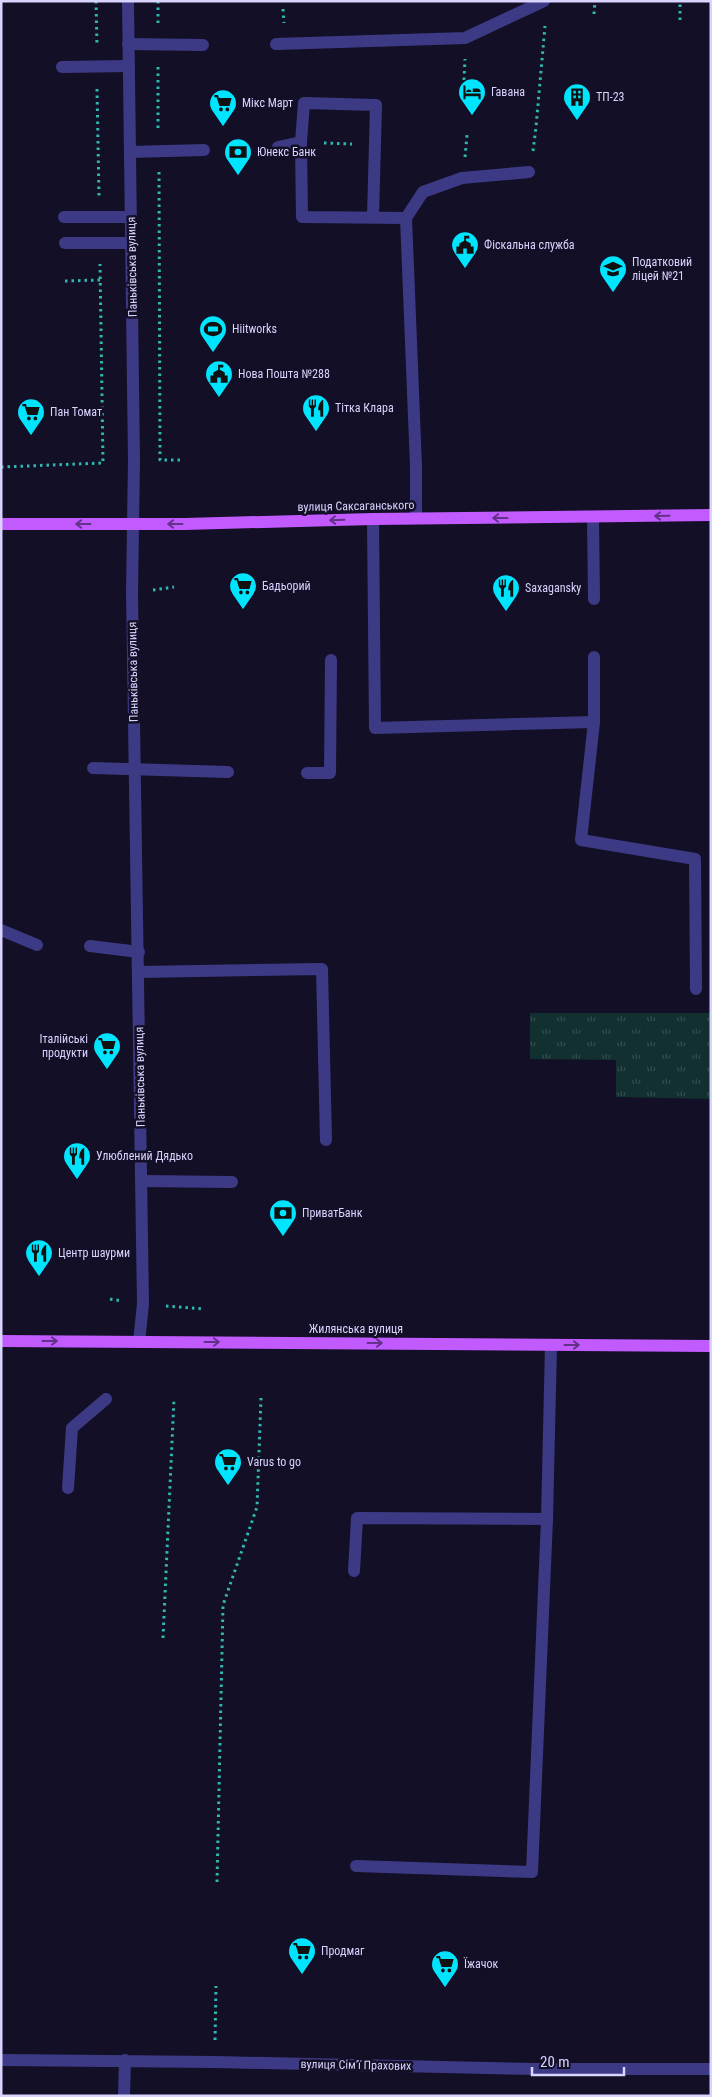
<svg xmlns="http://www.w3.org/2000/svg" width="712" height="2097" font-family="'Roboto Condensed',sans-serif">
<defs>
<pattern id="grass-tufts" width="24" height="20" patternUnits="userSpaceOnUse" patternTransform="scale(1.25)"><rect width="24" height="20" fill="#12302f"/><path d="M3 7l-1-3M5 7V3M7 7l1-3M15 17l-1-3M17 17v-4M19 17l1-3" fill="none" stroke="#344d4e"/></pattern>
</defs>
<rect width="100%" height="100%" fill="#130f26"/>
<path fill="url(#grass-tufts)" d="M530,1013h181v86l-95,-2v-37l-86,-1z"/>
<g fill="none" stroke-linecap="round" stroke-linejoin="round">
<g stroke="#2fb8b0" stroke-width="3" stroke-dasharray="2.5 4" stroke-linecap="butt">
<path d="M96,1l1,45"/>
<path d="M158,1v22"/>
<path d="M283,9l1,14"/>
<path d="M594,14l1,-13"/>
<path d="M680,20v-19"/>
<path d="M158,67v64"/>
<path d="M464,80l1,-21"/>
<path d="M97,89l2,107"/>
<path d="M324,143l28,1"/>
<path d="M533,151l3,-24 9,-101"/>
<path d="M465,157l2,-22"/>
<path d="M159,172l1,288h20"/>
<path d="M65,281l35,-1"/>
<path d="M1,467l102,-4 -3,-199"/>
<path d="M153,590l21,-3"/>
<path d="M110,1299l12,2"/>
<path d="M166,1306l38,3"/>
<path d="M163,1638l11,-239"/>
<path d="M217,1882l6,-277 34,-98 4,-109"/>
<path d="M215,2040l1,-54"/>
</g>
<g stroke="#3d3a85" stroke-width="12">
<path d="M128,44l75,1"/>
<path d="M276,44l189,-6 79,-37"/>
<path d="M62,67l67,-1"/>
<path d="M278,147l23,-5"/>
<path d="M130,152l74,-2"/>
<path d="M64,217h67"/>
<path d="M373,217l3,-112 -72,-2 -3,39 1,75 104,1"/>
<path d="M65,243h67"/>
<path d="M416,518v-52l-10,-248 17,-26 39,-14 67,-6"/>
<path d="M593,518l1,81"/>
<path d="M373,519l2,209 219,-6"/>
<path d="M594,657v65l-13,118 114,19 1,130"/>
<path d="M93,768l135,4"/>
<path d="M307,773h23l1,-113"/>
<path d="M1,930l36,15"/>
<path d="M90,946l49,6"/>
<path d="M139,972l183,-3 4,171"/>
<path d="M142,1181l90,1"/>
<path d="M68,1488l4,-60 34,-29"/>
<path d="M354,1571l3,-53 190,1 4,-174"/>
<path d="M356,1866l176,6 15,-353"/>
</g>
<g stroke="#3d3a85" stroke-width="12">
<path d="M128,1l6,459 -2,133 11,711 -4,38"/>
<path d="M1,2060l214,2 319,7h177"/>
<path d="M124,2096l1,-36"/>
</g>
<g stroke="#c25bff" stroke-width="12">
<path d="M1,524h184l188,-5 338,-4"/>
<path d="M1,1341l710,5"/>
</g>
</g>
<defs><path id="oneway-shaft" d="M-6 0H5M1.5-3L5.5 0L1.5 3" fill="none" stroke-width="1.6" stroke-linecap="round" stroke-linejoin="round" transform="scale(1.25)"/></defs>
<g stroke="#623188">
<use href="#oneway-shaft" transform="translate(662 516) rotate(179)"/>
<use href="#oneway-shaft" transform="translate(500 518) rotate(180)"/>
<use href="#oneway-shaft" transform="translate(337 520) rotate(178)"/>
<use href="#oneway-shaft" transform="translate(83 524) rotate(180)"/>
<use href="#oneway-shaft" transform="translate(175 524) rotate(180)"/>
<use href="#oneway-shaft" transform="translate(50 1341)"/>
<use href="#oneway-shaft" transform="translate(212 1342)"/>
<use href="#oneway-shaft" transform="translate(375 1343)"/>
<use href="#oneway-shaft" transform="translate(572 1345)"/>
</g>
<defs>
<g id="hotel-pin" transform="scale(1.4375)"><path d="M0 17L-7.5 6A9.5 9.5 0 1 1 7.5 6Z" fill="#00e5ff" stroke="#130f26"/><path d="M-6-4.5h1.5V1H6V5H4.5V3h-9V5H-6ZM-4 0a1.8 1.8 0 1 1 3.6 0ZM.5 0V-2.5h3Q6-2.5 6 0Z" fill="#111"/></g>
<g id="building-pin" transform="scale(1.4375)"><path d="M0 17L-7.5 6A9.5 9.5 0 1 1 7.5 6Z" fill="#00e5ff" stroke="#130f26"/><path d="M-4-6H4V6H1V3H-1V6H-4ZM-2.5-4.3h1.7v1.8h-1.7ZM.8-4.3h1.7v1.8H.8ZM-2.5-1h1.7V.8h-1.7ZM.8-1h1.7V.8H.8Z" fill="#111"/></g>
<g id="supermarket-pin" transform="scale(1.4375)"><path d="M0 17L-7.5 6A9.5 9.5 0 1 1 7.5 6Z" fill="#00e5ff" stroke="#130f26"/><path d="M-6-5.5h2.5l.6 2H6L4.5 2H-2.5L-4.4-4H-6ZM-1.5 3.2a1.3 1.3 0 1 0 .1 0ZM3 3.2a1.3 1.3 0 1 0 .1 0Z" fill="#111"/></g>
<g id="bank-pin" transform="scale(1.4375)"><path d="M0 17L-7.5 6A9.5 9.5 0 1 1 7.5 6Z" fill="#00e5ff" stroke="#130f26"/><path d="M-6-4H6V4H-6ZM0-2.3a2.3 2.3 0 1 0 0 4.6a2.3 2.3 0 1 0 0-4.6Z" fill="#111"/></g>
<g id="civic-pin" transform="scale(1.4375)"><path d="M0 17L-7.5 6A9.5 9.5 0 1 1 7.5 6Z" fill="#00e5ff" stroke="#130f26"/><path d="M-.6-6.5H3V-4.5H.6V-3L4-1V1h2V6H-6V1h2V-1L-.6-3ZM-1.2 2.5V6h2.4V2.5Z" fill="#111"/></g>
<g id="school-pin" transform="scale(1.4375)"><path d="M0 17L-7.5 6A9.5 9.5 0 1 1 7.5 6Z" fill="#00e5ff" stroke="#130f26"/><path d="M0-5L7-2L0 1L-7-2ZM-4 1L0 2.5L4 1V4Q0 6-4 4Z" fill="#111"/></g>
<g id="stadium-pin" transform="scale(1.4375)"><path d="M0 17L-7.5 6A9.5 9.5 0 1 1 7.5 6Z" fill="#00e5ff" stroke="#130f26"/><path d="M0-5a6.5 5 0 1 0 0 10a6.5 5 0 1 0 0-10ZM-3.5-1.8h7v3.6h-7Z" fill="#111"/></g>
<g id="restaurant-pin" transform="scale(1.4375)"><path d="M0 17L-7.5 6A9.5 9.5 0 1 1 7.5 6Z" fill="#00e5ff" stroke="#130f26"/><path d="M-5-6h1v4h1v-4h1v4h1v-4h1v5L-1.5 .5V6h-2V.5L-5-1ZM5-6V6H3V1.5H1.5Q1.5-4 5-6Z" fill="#111"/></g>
</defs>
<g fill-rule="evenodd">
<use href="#hotel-pin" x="472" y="92"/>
<use href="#building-pin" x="577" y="97"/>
<use href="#supermarket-pin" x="223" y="103"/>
<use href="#bank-pin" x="238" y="152"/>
<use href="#civic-pin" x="465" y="245"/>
<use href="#school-pin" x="613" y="269"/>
<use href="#stadium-pin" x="213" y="329"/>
<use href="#civic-pin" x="219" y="374"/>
<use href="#restaurant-pin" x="316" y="408"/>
<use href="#supermarket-pin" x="31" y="412"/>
<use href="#supermarket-pin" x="243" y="586"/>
<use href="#restaurant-pin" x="506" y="588"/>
<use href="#supermarket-pin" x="107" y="1046"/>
<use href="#restaurant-pin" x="77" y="1156"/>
<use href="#bank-pin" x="283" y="1213"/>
<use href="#restaurant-pin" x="39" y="1253"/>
<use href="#supermarket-pin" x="228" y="1462"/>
<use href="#supermarket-pin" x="302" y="1951"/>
<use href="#supermarket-pin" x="445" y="1964"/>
</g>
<g text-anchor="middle" stroke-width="5" stroke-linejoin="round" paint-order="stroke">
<g font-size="12" fill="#d9d4ff" stroke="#130f26" text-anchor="start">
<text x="491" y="96">Гавана</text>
<text x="596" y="101">ТП-23</text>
<text x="242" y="107">Мікс Март</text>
<text x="257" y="156">Юнекс Банк</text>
<text x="484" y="249">Фіскальна служба</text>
<text x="632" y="266">Податковий<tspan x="632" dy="14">ліцей №21</tspan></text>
<text x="232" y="333">Hiitworks</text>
<text x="238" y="378">Нова Пошта №288</text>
<text x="335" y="412">Тітка Клара</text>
<text x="50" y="416">Пан Томат</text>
<text x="262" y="590">Бадьорий</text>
<text x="525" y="592">Saxagansky</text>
<text x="88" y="1043" text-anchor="end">Італійські<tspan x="88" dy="14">продукти</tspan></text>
<text x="96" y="1160">Улюблений Дядько</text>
<text x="302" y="1217">ПриватБанк</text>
<text x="58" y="1257">Центр шаурми</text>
<text x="247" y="1466">Varus to go</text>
<text x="321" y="1955">Продмаг</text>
<text x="464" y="1968">Їжачок</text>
</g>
<g font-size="12" fill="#d9d4ff" stroke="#130f26">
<text transform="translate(132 267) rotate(-91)" y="4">Паньківська вулиця</text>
<text transform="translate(356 506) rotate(-1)" y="4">вулиця Саксаганського</text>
<text transform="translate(133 672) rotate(-91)" y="4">Паньківська вулиця</text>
<text transform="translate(140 1077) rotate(-91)" y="4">Паньківська вулиця</text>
<text x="356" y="1333">Жилянська вулиця</text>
<text transform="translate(356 2065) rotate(1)" y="4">вулиця Сімʼї Прахових</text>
</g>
</g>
<rect width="712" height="2097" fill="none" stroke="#d9d4ff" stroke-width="5"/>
<path d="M532 2067v8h92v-8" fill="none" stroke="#d9d4ff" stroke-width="2.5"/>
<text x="540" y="2067" font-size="15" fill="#d9d4ff" stroke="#130f26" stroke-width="4" paint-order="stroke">20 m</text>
</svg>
